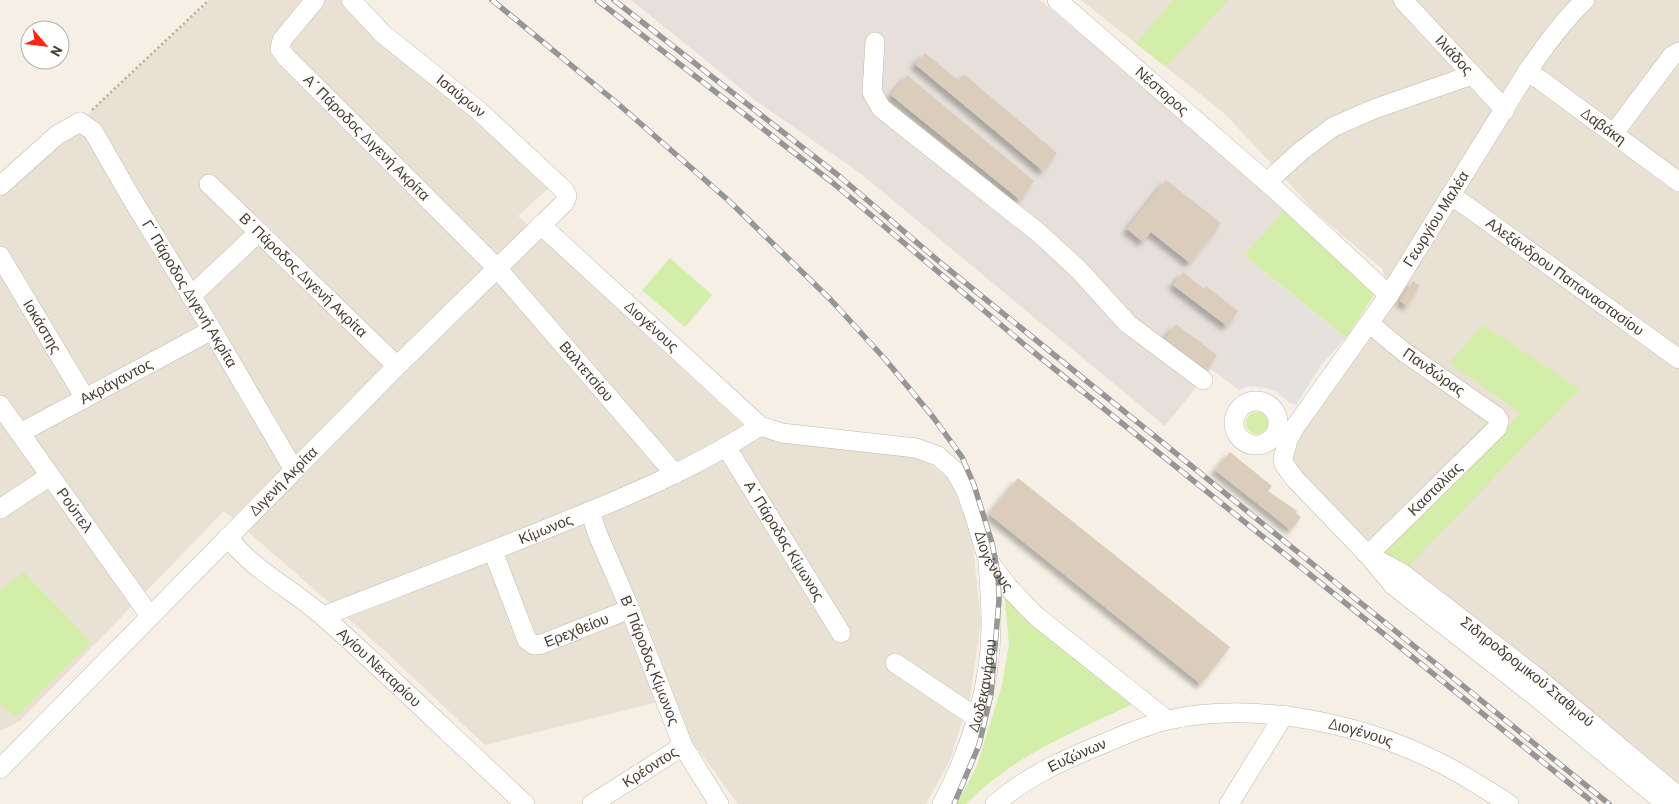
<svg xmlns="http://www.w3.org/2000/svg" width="1679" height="804" font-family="Barlow,sans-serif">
<defs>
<filter id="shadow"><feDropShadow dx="-4.5" dy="4.5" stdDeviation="2.5" flood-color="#0004"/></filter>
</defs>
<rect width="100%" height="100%" fill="#f5efe5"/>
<g fill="#e9e1d3">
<path d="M211,0h136l33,38 171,148 -33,30 236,219 163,19 34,27 21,56 9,85 -11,74 -20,64 -24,44h-188l-55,-75 -13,-30 -185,46 -101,-95 -160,-139 -203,209 -21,11v-535z"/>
<path d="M1081,0h598v786l-311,-231 -85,-97 108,-164 -9,-25 -68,-58 -45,-50 -45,-48z"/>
</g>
<path fill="#e7e0da" d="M631,0h409l247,207 -43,48 35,29 -114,142 -305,-253 -104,-72z"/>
<g fill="#d3eea9">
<path d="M1173,0h55l-62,67 -30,-24z"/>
<path d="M1287,207l89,85 -30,46 -102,-83z"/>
<path d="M670,258l42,37 -27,32 -43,-37z"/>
<path d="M1483,325l97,64 -174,180 -24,-19 139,-137 -72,-50z"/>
<circle cx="1257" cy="423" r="11"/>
<path d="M24,572l67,70 -75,75 -16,-13v-114z"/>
<path d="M1004,591l17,25 92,74 20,14c-62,29 -118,51 -167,100h-9l20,-38 25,-81 7,-41z"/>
</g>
<path fill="#e5e2de" d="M1279,284l67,54 -25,27 -25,40 -6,-2 -12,-10 -11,-5 -19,-2 -9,4 -28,-21z"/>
<g fill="#dbcdbc" filter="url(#shadow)">
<path d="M925,53l33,27 6,-6 93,79 -14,18 -128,-107z"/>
<path d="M907,75l127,106 -14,19 -129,-105z"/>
<path d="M1166,180l55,43 -31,40 -39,-31 -8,10 -16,-13z"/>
<path d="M1183,272l21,17 2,-3 32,25 -11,15 -54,-41z"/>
<path d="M1413,281l7,5 -13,20 -7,-5z"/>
<path d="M1176,324l41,31 -12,16 -41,-31z"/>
<path d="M1230,452l42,34 -4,5 29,20 -1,2 5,4 -10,13 -76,-60z"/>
<path d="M1018,478l212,169 -29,37 -212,-170z"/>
</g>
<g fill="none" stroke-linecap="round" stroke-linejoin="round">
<g stroke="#c4b9aa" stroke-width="20">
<g id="minor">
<path id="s1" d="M315,0l-33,40 -2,9 5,7 212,212 178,206"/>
<path id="s2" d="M1057,0l220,191 112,104"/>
<path id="s3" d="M1403,0l102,110"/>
<path d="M1585,0c-23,22 -40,46 -58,72l-138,223 -94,132 -7,13 -5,18 1,6 10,14 74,77 25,30 137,107 136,112"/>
<path d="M875,42l-3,50 9,16 159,126 39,36 49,54 75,56"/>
<path id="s4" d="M1527,72l12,7 140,103"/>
<path d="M1614,133l58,-77 7,-4"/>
<path d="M1267,182l34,-31 32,-24 41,-18 98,-34"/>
<path id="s5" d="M209,184l188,182"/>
<path id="s6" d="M0,186l57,-51 23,-13 13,9 36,63 83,136 82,140"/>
<path id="s7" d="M1449,197l12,5 218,157"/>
<path id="s8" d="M541,225l219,201 22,7 134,15 22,8 17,15 11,20 8,23 14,46 20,27 28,29 131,104"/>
<path id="s9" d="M0,256l85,142"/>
<path d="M191,296l67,-63"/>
<circle cx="1256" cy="423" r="22"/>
<path id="s10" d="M0,405l150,211"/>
<path id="s11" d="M20,433l192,-103"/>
<path id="s12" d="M727,448l114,185"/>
<path d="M0,509l50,-33"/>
<path id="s13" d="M590,511l8,24 32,74 53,137 36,58"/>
<path id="s14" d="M228,537c24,33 66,53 96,80 68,61 134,125 201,187"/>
<path id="s15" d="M493,551l34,89 7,5 8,-1 88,-35"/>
<path id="s16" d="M1368,555l129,-127 2,-7 -3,-5 -92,-64 -35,-29"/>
<path id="s17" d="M1376,559l26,14 138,107 139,117"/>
<path id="s18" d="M323,616c77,-30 155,-59 233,-91 70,-28 140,-57 204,-99"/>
<path d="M895,663l82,55"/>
<path id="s19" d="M0,769l397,-403 167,-163 3,-7 -3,-6 -86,-80 -95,-76 -32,-34"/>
<path id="s20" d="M592,804l91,-58"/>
<path id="s21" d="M942,804c29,-55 50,-120 49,-183 0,-20 -2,-41 -3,-61"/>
<path id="s22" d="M995,804c31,-27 68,-44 105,-59 22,-9 45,-20 68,-25 86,-19 188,2 266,40 26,12 51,29 75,44"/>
<path d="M1229,804l55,-89"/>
</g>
</g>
<path stroke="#c5b196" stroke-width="2.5" stroke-dasharray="2.5 2.5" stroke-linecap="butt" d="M92,110l117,-110"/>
<use href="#minor" stroke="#fff" stroke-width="19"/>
<g stroke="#969696" stroke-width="5.5">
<g id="rail">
<path d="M492,0l125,103 111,97 103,100 53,58 49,59 29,40 12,28 18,58 6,31 1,26 -8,94 -12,51 -25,59"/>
<path d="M597,0l236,183 193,163 569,458"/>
<path d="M614,0l225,176 103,88 667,540"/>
</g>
</g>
<use href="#rail" stroke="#fff" stroke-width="4" stroke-dasharray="11" stroke-linecap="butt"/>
</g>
<g text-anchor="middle" stroke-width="4" stroke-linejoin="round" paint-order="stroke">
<g font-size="15" fill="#483f34" stroke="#fff">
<text dy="5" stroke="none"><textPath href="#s3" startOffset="75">Ιλιάδος</textPath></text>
<text dy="5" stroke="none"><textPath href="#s2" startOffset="139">Νέστορος</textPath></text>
<text transform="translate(461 96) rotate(39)" y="5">Ισαύρων</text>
<text dy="5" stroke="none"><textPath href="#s4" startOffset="94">Δαβάκη</textPath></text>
<text dy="5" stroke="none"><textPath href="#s1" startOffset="185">Α΄ Πάροδος Διγενή Ακρίτα</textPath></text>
<text transform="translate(1436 219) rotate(-58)" y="5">Γεωργίου Μαλέα</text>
<text dy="5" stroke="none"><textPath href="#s5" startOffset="131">Β΄ Πάροδος Διγενή Ακρίτα</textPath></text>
<text dy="5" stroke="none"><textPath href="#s7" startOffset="141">Αλεξάνδρου Παπαναστασίου</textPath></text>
<text dy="5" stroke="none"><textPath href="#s6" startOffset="308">Γ΄ Πάροδος Διγενή Ακρίτα</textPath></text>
<text dy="5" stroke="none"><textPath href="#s8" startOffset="150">Διογένους</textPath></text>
<text dy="5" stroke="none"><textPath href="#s9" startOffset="82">Ιοκάστης</textPath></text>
<text dy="5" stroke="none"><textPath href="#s1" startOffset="506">Βαλτετσίου</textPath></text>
<text transform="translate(1434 372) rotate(35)" y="5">Πανδώρας</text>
<text dy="5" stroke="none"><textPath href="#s11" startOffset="109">Ακράγαντος</textPath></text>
<text dy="5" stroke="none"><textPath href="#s19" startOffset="404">Διγενή Ακρίτα</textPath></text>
<text dy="5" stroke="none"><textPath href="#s16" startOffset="94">Κασταλίας</textPath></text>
<text dy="5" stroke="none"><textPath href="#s10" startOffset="129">Ρούπελ</textPath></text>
<text dy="5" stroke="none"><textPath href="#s18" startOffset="239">Κίμωνος</textPath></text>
<text dy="5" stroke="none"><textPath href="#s12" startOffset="109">Α΄ Πάροδος Κίμωνος</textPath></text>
<text dy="5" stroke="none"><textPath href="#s8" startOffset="600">Διογένους</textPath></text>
<text dy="5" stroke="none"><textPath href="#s15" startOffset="149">Ερεχθείου</textPath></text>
<text dy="5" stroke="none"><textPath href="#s13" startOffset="161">Β΄ Πάροδος Κίμωνος</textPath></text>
<text dy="5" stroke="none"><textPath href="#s14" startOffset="200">Αγίου Νεκταρίου</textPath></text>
<text dy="5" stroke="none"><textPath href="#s17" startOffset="189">Σιδηροδρομικού Σταθμού</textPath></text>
<text dy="5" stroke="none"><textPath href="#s21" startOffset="126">Δωδεκανήσου</textPath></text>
<text dy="5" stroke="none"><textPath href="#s22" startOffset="389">Διογένους</textPath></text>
<text dy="5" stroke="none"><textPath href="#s22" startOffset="96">Ευζώνων</textPath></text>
<text dy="5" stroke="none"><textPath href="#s20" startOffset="69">Κρέοντος</textPath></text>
</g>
</g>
<g transform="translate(45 45) rotate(118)"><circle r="24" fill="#ffffff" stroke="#b6b2ae"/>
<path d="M0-4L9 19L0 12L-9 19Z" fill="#ff2712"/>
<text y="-8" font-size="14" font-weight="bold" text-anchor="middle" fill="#483f34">N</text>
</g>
</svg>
